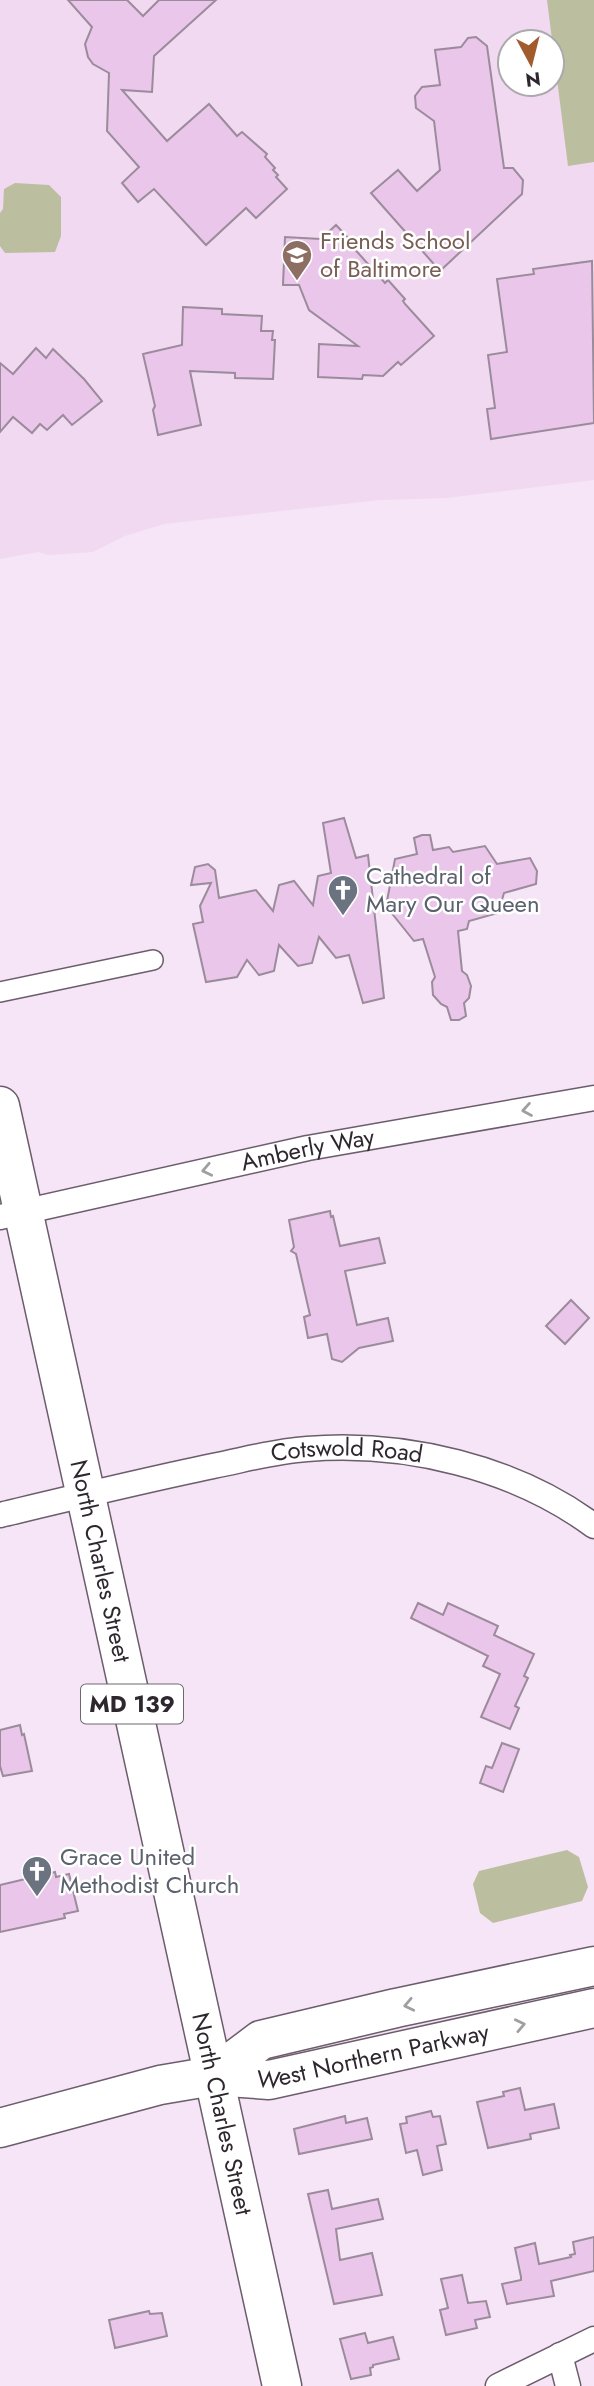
<svg xmlns="http://www.w3.org/2000/svg" width="594" height="2386" font-family="Jost,sans-serif">
<rect width="100%" height="100%" fill="#f6e5f6"/>
<path fill="#f0d9f1" fill-rule="evenodd" d="M0,0h594v480l-147,18 -67,2 -216,24 -39,12 -32,16 -44,3 -11,-3 -38,7zM510,42h42v42h-42z"/>
<g fill="#bbbf9f">
<path d="M547,0h47v162l-26,4z"/>
<path d="M15,183l34,2 12,12v39l-6,16 -50,1 -5,-7v-33l3,-4 1,-20z"/>
<path d="M567,1850l12,7 9,30 -6,14 -89,22 -13,-10 -7,-29 6,-13z"/>
</g>
<g fill="#e9c6ea" stroke="#9b8b9b" stroke-width="2">
<path d="M68,0h59l16,16 16,-16h57l-62,56 -2,36 -30,-2 45,51 42,-37 28,32 5,-4 25,22 -2,3 10,11 -2,2 5,5 -2,2 11,12 -31,29 -10,-10 -40,37 -52,-56 -16,13 -16,-19 17,-16 -32,-36 2,-58 -16,-9 -5,-7 -3,-13 7,-17z"/>
<path d="M476,37l11,9 17,122h9l10,12 -1,14 -82,77 -69,-78 27,-23 19,21 23,-21 -6,-49 -18,-13 -1,-12 7,-9 18,-2 -5,-35 26,-3 7,-9z"/>
<path d="M336,225l17,18 -2,2 34,38 3,-3 17,19 -2,2 2,3 29,32 -33,29 -3,-3 -15,14 -20,-1 -1,4 -44,-2 1,-33 39,2 -49,-36 -10,-25h-16l2,-48 36,2z"/>
<path d="M592,261l2,162 -103,16 -4,-30 8,-1 -7,-53 19,-3 -10,-73 37,-5 -1,-5z"/>
<path d="M183,307l39,2v5l40,2 -1,15h12l-1,9h3l-2,39 -38,-1v-5l-45,-2 11,54 -43,10 -5,-25 2,-4 -12,-52 39,-9z"/>
<path d="M36,348l10,10 7,-9 31,30 18,22 -30,24 -9,-10 -16,15 -7,-6 -8,9 -19,-16 -13,15v-69l13,11z"/>
<path d="M344,818l12,40 12,-3 16,143 -21,5 -14,-48 -13,3 -17,-21 -7,26 -14,3 -19,-21 -5,26 -15,4 -12,-15 -10,17 -31,5 -13,-58 10,-2 -3,-16 11,-23 -20,2 4,-18 13,-3 7,6 4,28 37,-8 17,21 6,-26 15,-4 19,24 5,-29 13,-3 -8,-50z"/>
<path d="M422,835h8l3,15 16,-3 4,5 32,-6 12,18 33,-6 7,13 -1,13 -32,9 -6,20 -29,8 -2,8 -9,2 4,40 5,4 4,11 -2,12 -5,5 2,13 -7,4h-8l-4,-13 -6,-3 -8,-9 -1,-13 3,-5 -12,-38 -9,2 -28,-35 9,-47 22,-5 -3,-16z"/>
<path d="M330,1211l1,6 2,-1 7,30 39,-8 6,25 -40,8 12,54 31,-7 5,23 -34,7 -17,14 -10,-3 -5,-25 -19,4 -4,-21 6,-2 -14,-61 -5,-3 3,-4 -5,-27z"/>
<path d="M571,1300l18,18 -24,26 -19,-18z"/>
<path d="M418,1603l25,12 5,-12 50,23 -4,9 40,19 -10,22 4,2 -13,28 4,2 -9,21 -29,-12 19,-43 -17,-8 5,-10 -77,-38z"/>
<path d="M20,1725l2,10 2,-1 8,37 -29,5 -3,-10v-36z"/>
<path d="M502,1743l17,6 -16,43 -23,-9 6,-17 6,2z"/>
<path d="M55,1872l1,5 13,-3 9,37 -14,3 1,4 -65,14v-47z"/>
<path d="M520,2088l5,22 29,-6 5,24 -29,6 1,5 -43,9 -11,-46 27,-6 -1,-4z"/>
<path d="M431,2111l2,6 7,-1 6,28 -9,2 5,24 -19,5 -6,-25 -11,3 -6,-29 7,-1 -1,-6z"/>
<path d="M345,2116l1,7 21,-5 5,21 -73,15 -5,-25z"/>
<path d="M328,2190l4,19 46,-10 5,20 -47,10 4,31 32,-7 10,42 -48,9 -26,-110z"/>
<path d="M594,2237v34l-43,10 3,15 -47,8 -5,-20 19,-4v-3l-6,-29 20,-5 4,21 32,-7 -1,-2 5,-1 -2,-12z"/>
<path d="M462,2275l6,28 18,-2 4,16 -15,3 2,8 -31,7 -6,-25 8,-2 -7,-29z"/>
<path d="M149,2311l1,3 12,-1 5,23 -52,12 -6,-28z"/>
<path d="M365,2333l3,10 25,-6 6,22 -26,6v2l-3,1 1,7 -20,4 -11,-40z"/>
</g>
<g fill="none" stroke-linecap="round" stroke-linejoin="round">
<g stroke="#6c5d6c" stroke-width="22">
<path id="pedestrian" d="M0,992l153,-32"/>
</g>
<g stroke="#6c5d6c" stroke-width="27">
<g id="minor">
<path id="s1" d="M0,1217l308,-69 286,-50"/>
<path id="s2" d="M0,1515c71,-17 141,-34 213,-49 31,-6 62,-15 94,-17 97,-8 208,18 287,77"/>
<path d="M560,2355l8,31"/>
<path d="M498,2386l96,-47"/>
</g>
</g>
<g stroke="#6c5d6c" stroke-width="41">
<g id="primary">
<path id="s3" d="M0,1106l282,1280"/>
<path d="M213,2076l48,-36 135,-32 198,-42"/>
<path id="s4" d="M0,2128l160,-43 53,-9 56,4 325,-72"/>
</g>
</g>
<use href="#pedestrian" stroke="#fff" stroke-width="19"/>
<use href="#minor" stroke="#fff" stroke-width="24"/>
<use href="#primary" stroke="#fff" stroke-width="38"/>
</g>
<defs><path id="oneway-chevron" d="M-2-3.5L2.5 0L-2 3.5" fill="none" stroke-width="1.6" stroke-linecap="round" stroke-linejoin="round" transform="scale(1.75)"/></defs>
<g stroke="#a19ea1">
<use href="#oneway-chevron" transform="translate(527 1110) rotate(170)"/>
<use href="#oneway-chevron" transform="translate(207 1170) rotate(168)"/>
<use href="#oneway-chevron" transform="translate(409 2005) rotate(168)"/>
<use href="#oneway-chevron" transform="translate(520 2025) rotate(-12)"/>
</g>
<defs>
<g id="school-pin" transform="scale(1.575)"><path d="M0 17L-7.5 6A9.5 9.5 0 1 1 7.5 6Z" fill="#8d6e63" stroke="#fff"/><path d="M0-5L7-2L0 1L-7-2ZM-4 1L0 2.5L4 1V4Q0 6-4 4Z" fill="#fff"/></g>
<g id="church-pin" transform="scale(1.575)"><path d="M0 17L-7.5 6A9.5 9.5 0 1 1 7.5 6Z" fill="#6b7280" stroke="#fff"/><path d="M-1.2-6h2.4v3.5h3.3v2.4h-3.3V6h-2.4V-.1h-3.3v-2.4h3.3Z" fill="#fff"/></g>
</defs>
<g fill-rule="evenodd">
<use href="#school-pin" x="297" y="255"/>
<use href="#church-pin" x="343" y="890"/>
<use href="#church-pin" x="37" y="1871"/>
</g>
<g text-anchor="middle" stroke-width="5" stroke-linejoin="round" paint-order="stroke">
<rect fill="#fff" stroke="#6d686d" stroke-width="2" x="81" y="1684.5" width="102" height="39" rx="5"/>
<g font-size="23" font-weight="bold" fill="#2e272e">
<text x="132" y="1712">MD 139</text>
</g>
<g font-size="24" fill="#785e54" stroke="#fff" text-anchor="start">
<text x="320" y="249">Friends School<tspan x="320" dy="28">of Baltimore</tspan></text>
</g>
<g font-size="24" fill="#5b616d" stroke="#fff" text-anchor="start">
<text x="366" y="884">Cathedral of<tspan x="366" dy="28">Mary Our Queen</tspan></text>
<text x="60" y="1865">Grace United<tspan x="60" dy="28">Methodist Church</tspan></text>
</g>
<g font-size="24" fill="#2e272e" stroke="#fff">
<text dy="8" stroke="none"><textPath href="#s1" startOffset="315">Amberly Way</textPath></text>
<text dy="8" stroke="none"><textPath href="#s2" startOffset="354">Cotswold Road</textPath></text>
<text dy="8" stroke="none"><textPath href="#s3" startOffset="466">North Charles Street</textPath></text>
<text dy="8" stroke="none"><textPath href="#s4" startOffset="382">West Northern Parkway</textPath></text>
<text dy="8" stroke="none"><textPath href="#s3" startOffset="1032">North Charles Street</textPath></text>
</g>
</g>
<g transform="translate(531 63) rotate(173)"><circle r="33" fill="#ffffff" stroke="#aba9ab" stroke-width="2"/>
<path d="M0-5L12 26L0 18L-12 26Z" fill="#a15c2e"/>
<text y="-10" font-size="19" font-weight="bold" text-anchor="middle" fill="#2e272e">N</text>
</g>
</svg>
